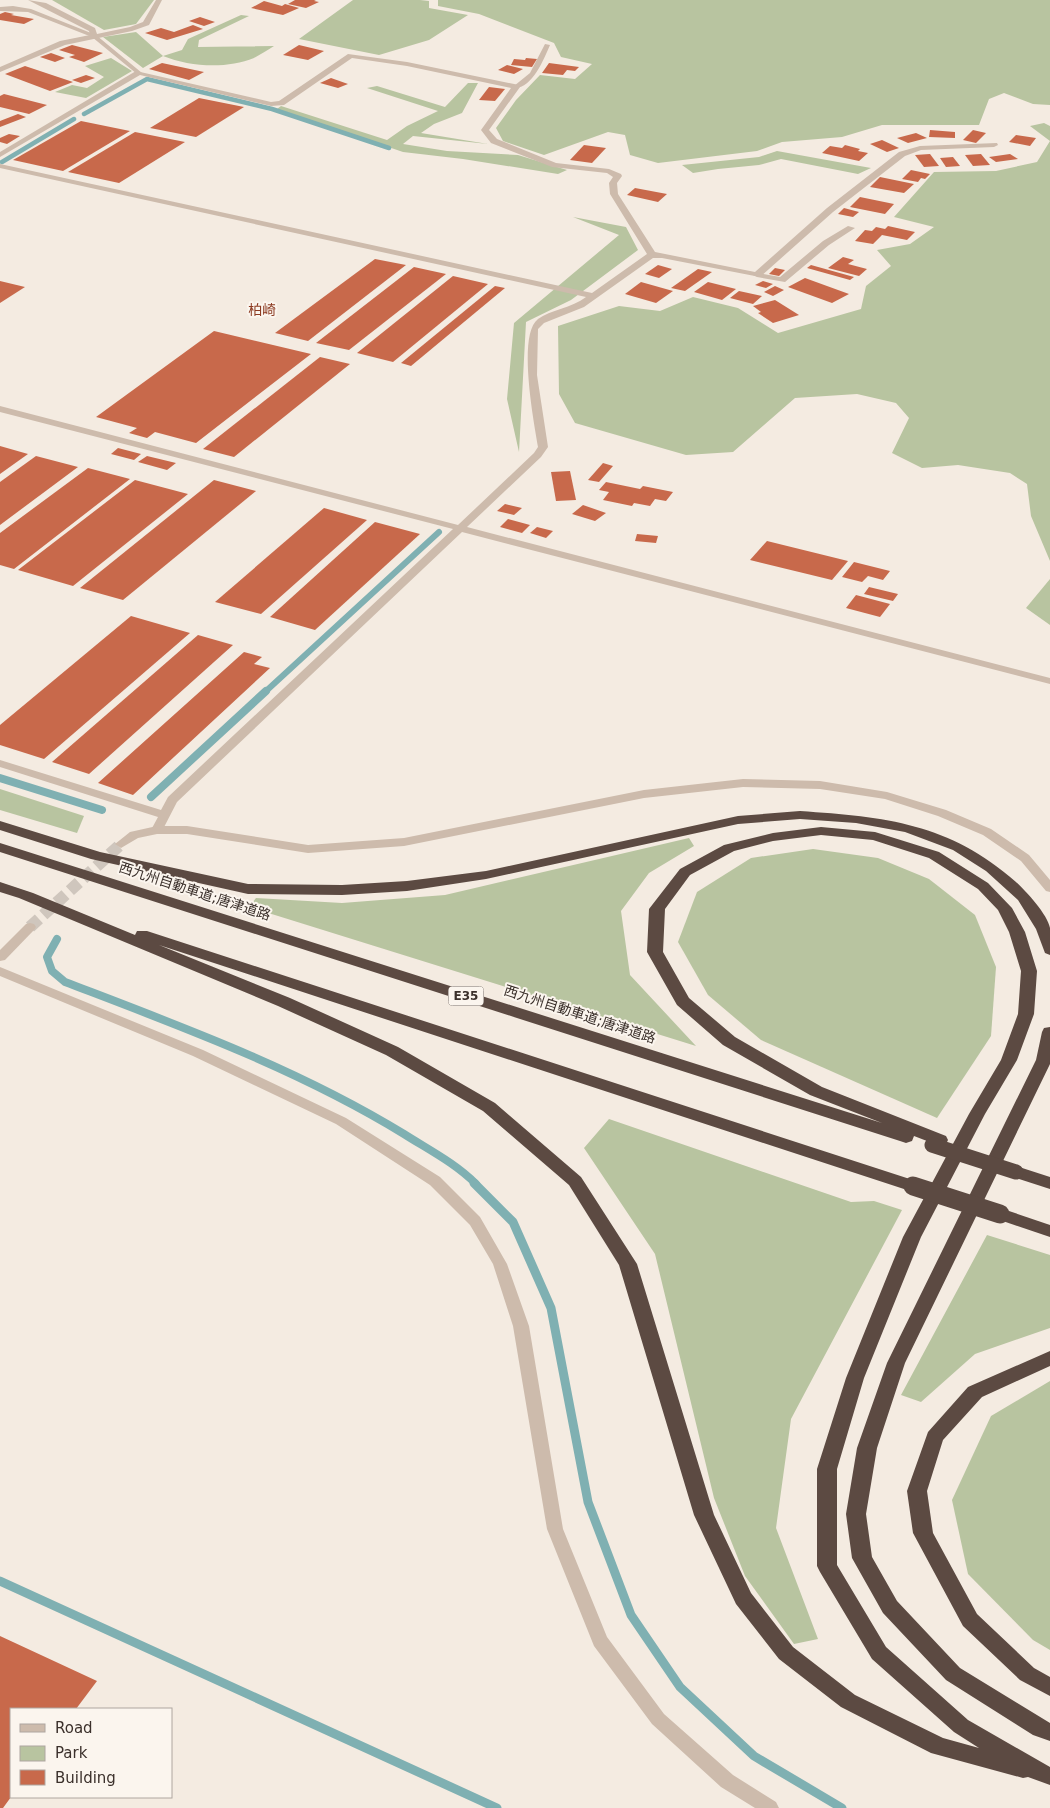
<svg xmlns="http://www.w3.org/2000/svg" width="1050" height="1808" font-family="'DejaVu Sans','Noto Sans JP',sans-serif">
<rect width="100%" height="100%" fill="#f4ebe1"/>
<g fill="#b8c4a0">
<path d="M52,0h102l-18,24 -32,6z"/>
<path d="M353,0h67l9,1v7l39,7 -39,25 -50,15 -80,-16z"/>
<path d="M438,0h612v105l-17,-1 -29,-11 -15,6 -10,26h-97l-40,12 -60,5 -25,9 -99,12 -28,-8 -5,-20 -17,-3 -64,23 -41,-14 -7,-13 20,-28 24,-25 35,4 17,-15 -31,-7 -7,-14 -75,-29 -41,-8z"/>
<path d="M241,15l8,1 -50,24 -1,7 76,-1c-6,4 -13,8 -20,12 -27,11 -64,9 -91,-2l-20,12 -40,-31 33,-5 27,24 19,-6 6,-11z"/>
<path d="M111,58l21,13 -46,27 -31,-6 17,-7 15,3 17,-11 -19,-11z"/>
<path d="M468,83h10l-16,30 -28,11 -13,9 67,11 -75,-8 -10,8 44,7 71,4 49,15 -9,4 -95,-15 -60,-7 -126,-43 4,-3 106,34 20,-14 31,-15 -71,-23 10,-2 68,21z"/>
<path d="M1044,123l6,3v435l-19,-45 -4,-32 -17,-11 -52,-8 -36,3 -30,-15 17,-35 -13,-15 -39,-9 -62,4 -62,54 -47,3 -111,-32 -16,-29 -1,-68 61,-20 41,5 33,-14 45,11 40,25 83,-24 5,-23 25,-20 -14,-16 33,-6 24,-17 -40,-10 40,-45 62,-1 41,-9 13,-21 -20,-15z"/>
<path d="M777,151l94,17 -13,6 -77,-15 -22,6 -41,4 -25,4 -11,-8 77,-8z"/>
<path d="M573,217l53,10 12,23 -67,50 -45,22 -7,130 -12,-53 7,-76 105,-88z"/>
<path d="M1050,579v46l-24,-17z"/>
<path d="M0,789l84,27 -7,17 -77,-23z"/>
<path d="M689,838l5,8 -45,27 -28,38 9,64 66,71 -447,-139 7,-9 86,5 103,-8z"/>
<path d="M813,849l65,9 51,21 46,36 21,52 -5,69 -54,82 -176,-78 -53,-45 -30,-53 19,-50 54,-34z"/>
<path d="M609,1119l242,83 23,-1 28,9 -111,209 -15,109 42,111 -24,5 -49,-68 -31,-78 -59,-244 -71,-106z"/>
<path d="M987,1235l63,20v73l-75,26 -54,48 -20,-7z"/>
<path d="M1050,1381v269l-17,-10 -65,-66 -16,-74 39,-84z"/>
</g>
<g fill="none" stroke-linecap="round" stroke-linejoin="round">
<g stroke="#7fb0b2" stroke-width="4.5">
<path d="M84,114l63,-35 125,30 117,39"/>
<path d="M2,162l72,-43"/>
</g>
<path stroke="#7fb0b2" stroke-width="6" d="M265,692l174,-160"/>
<g stroke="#7fb0b2" stroke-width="8">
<path d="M0,778l102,32"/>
<path d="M151,797l115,-106"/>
<path d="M57,939l-10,18 5,14 13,11c115,44 233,87 339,152 25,16 51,29 72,50"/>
</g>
<g stroke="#7fb0b2" stroke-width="9">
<path d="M474,1183l39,39 38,86 37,194 43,113 49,72 74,69 88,52"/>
<path d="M0,1581l497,227"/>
</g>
</g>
<g fill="#c8694b">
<path d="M295,0h21l-2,1 5,1 -13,6 -18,-4z"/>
<path d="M264,1l18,5 3,-2 14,4 -16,7 -32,-7z"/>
<path d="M5,12l9,2 -3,1 23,4 -10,5 -24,-4v-6z"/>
<path d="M200,17l15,5 -11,4 -15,-5z"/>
<path d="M193,25l10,4 -36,11 -22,-7 16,-5 13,4z"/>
<path d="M72,45l31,8 -19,9 -15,-5 6,-2 -16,-5z"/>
<path d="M299,45l25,6 -16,9 -25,-5z"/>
<path d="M51,53l14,5 -10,4 -15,-5z"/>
<path d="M526,58l11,1 -5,8 -21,-2 3,-6 11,1z"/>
<path d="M162,63l42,9 -15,8 -40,-11z"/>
<path d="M549,63l30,4 -4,4 -8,-1 -4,5 -21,-2z"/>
<path d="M507,65l16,4 -9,5 -16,-4z"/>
<path d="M25,66l48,16 -23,9 -45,-17z"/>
<path d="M86,75l9,3 -14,5 -9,-3z"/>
<path d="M331,78l17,6 -10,4 -18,-5z"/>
<path d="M489,87l16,2 -10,12 -16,-1z"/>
<path d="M4,94l43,11 -18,9 -29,-7v-11z"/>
<path d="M199,98l45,9 -48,30 -46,-9z"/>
<path d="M18,114l8,3 -26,10v-6z"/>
<path d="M81,121l49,10 -67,40 -50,-11z"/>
<path d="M930,130l25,2v6l-26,-1z"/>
<path d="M973,130l13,3 -10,10 -13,-3z"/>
<path d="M135,132l50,10 -66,41 -51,-11z"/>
<path d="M916,133l11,5 -19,5 -11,-5z"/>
<path d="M9,134l11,2 -13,8 -7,-2v-4z"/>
<path d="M1016,135l20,3 -6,8 -21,-4z"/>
<path d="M882,140l17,8 -12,4 -17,-8z"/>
<path d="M584,145l22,3 -14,15 -22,-3z"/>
<path d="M845,145l15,4 -2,2 10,2 -9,8 -37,-8 8,-7 12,2z"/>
<path d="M930,154l9,12 -15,1 -9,-12z"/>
<path d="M981,154l9,11 -17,1 -8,-11z"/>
<path d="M1010,154l8,5 -22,3 -7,-5z"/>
<path d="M953,157l7,9 -14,1 -6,-9z"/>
<path d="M911,170l19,4 -5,5 -4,-1 -3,4 -16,-3z"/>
<path d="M880,177l34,7 -10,9 -34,-6z"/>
<path d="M635,188l32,6 -9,8 -31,-7z"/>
<path d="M860,197l34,7 -9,10 -35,-7z"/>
<path d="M844,208l15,4 -6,5 -15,-3z"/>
<path d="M888,226l27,6 -8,8 -25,-5 -9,9 -18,-3 10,-11 7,1 4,-4 9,2z"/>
<path d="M843,257l11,3 -6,4 19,5 -8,7 -31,-8z"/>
<path d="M375,259l31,6 -98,76 -33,-8z"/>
<path d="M658,265l14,4 -13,9 -14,-4z"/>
<path d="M811,265l43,12 -4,3 -43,-12z"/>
<path d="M414,267l32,7 -97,76 -33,-7z"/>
<path d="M775,268l10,2 -6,6 -10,-2z"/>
<path d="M698,269l14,3 -27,19 -14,-3z"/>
<path d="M453,276l35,8 -95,78 -36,-9z"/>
<path d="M805,278l44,16 -17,9 -44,-16z"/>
<path d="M0,281l25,6 -25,16z"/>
<path d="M763,281l10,3 -7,4 -11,-3z"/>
<path d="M641,282l32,9 -17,12 -31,-9z"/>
<path d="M708,282l28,7 -14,11 -28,-8z"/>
<path d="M495,286l10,2 -94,78 -10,-3z"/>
<path d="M775,286l9,4 -11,6 -9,-4z"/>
<path d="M739,291l23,5 -9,8 -23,-6z"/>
<path d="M775,300l24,15 -26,8 -15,-10 3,-1 -8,-6z"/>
<path d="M214,331l97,23 -115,89 -41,-11 -8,6 -18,-5 8,-5 -41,-11z"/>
<path d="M320,357l30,7 -116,93 -31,-8z"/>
<path d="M0,446l28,8 -28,20z"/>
<path d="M118,448l23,6 -7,6 -23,-6z"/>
<path d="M36,456l42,11 -78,58v-43z"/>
<path d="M147,456l29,7 -9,7 -29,-8z"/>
<path d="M603,463l10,3 -14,16 -11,-2z"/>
<path d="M88,468l42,11 -116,90 -14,-4v-32z"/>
<path d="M570,471l6,29 -20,1 -5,-29z"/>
<path d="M135,480l53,14 -115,92 -55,-16z"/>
<path d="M214,480l42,11 -133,109 -43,-12z"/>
<path d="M606,482l34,7 3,-3 30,6 -7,9 -11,-2 -5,7 -16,-3 -2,3 -29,-6 6,-8 -10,-2z"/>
<path d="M505,504l17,4 -8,7 -17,-4z"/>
<path d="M583,505l23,8 -11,8 -23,-7z"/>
<path d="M324,508l43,12 -106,94 -46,-12z"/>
<path d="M508,519l22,6 -8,8 -22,-6z"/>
<path d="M375,522l45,12 -105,96 -45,-13z"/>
<path d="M537,527l16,4 -7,7 -16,-5z"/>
<path d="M637,534l21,2 -2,7 -21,-2z"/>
<path d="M767,541l81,20 -16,19 -82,-20z"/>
<path d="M854,562l36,9 -7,9 -15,-4 -6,6 -20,-5z"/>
<path d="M869,587l29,7 -5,7 -29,-7z"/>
<path d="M856,595l34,9 -10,13 -34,-9z"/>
<path d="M131,616l59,17 -146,126 -44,-14v-20z"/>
<path d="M198,635l35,10 -144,129 -37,-12z"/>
<path d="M244,652l18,5 -8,7 16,4 -137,127 -35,-12z"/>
<path d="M0,1636l97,45 -21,28h-65v88l-8,11h-3z"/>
</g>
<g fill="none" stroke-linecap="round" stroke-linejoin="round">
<path stroke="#cfc6bd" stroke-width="12" stroke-dasharray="12 6" stroke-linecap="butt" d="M30,927l91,-83"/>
<g fill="#cdbbac" fill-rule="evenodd">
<path d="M13,6l18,3 65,26 46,38 -5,1 -45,-37 -64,-25 -28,-1v-4z"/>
<path d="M545,44l5,1c-6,14 -18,44 -36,43v-2l16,-13z"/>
<path d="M848,226l7,2 -26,17 -44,37 -28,-5 -4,-2 4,-2 23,4 43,-36z"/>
</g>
<g fill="#cdbbac" fill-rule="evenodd">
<path d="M28,0l18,3 49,25 2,6 33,-7 13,-5 13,-22h6l-13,25 -17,6 -67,14 -65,27v-5l60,-26 30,-6 -1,-4z"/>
<path d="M348,54l59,8 112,23 1,2 -31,43 8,9 59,24 53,6 12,5 1,2 -5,7 1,11 37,58 100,20 72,-64 72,-56 21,-6 77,-3 1,2 -4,2 -73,3 -16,6 -72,56 -73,65 -98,-19h-9l-69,49 -40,16 -6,6 -1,46 11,72 -7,10 -74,70 583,151v6l-588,-152 -285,270 -16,31h-8l-2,-3 7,-13 -158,-50v-7l161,50 7,-13 285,-268 -453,-117v-6l458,119 76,-72 4,-6c-4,-25 -21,-112 0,-128 12,-9 34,-11 48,-22l-586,-129v-4l592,129 55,-39 -37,-60 -1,-11 4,-6 -6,-4 -55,-6 -61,-24 -10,-13 30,-42 -104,-22 -55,-8 -68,47 -13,1 -131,-31 -140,82v-5l136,-81 135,31 8,-1z"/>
<path d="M30,923l4,1 2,3 -2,3 -29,30 -5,1v-11l26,-26z"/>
</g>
<g fill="#cdbbac" fill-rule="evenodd">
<path d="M743,779l77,2 67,11 59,18 45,19 38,26 21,25v12l-4,-1 -25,-30 -38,-26 -45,-19 -53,-17 -65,-10 -77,-2 -99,11 -240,48 -96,7 -121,-19h-30l-19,4 -17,10 -6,-4 15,-12 27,-6h30l121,19 96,-7 240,-48z"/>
<path d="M0,967l203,83 143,68 94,59 40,40 27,47 22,62 34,203 44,108 57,77 69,61 43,27 3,6h-24l-34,-21 -69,-63 -58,-78 -47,-117 -34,-203 -20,-62 -23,-39 -40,-40 -94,-61 -143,-68 -193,-80z"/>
</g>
<g fill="#5c4a42" fill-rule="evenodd">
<path d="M800,811c86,6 149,12 216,71 10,9 32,33 34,46 0,8 0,18 0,27l-5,-2 -9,-24 -18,-29 -32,-29 -33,-21 -48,-18 -49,-9 -56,-4 -62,5 -252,55 -79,12 -65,4 -94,-1 -157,-35 -91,-29v-9l100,31 148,32 94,1 65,-4 79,-10 252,-55z"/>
<path d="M821,827l54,5 64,20 49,31 24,25 13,24 12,39 -3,43 -17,46 -32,54 -64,123 -57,141 -27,91v96l49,82 82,73 82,47v18l-22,-8 -5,1 -92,-25 -90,-46 -62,-48 -43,-55 -42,-89 -75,-250 -50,-80 -86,-74 -97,-56 -108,-49 -259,-108 -19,-6v-10l33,11 102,42 2,-4h10l772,251 3,4 -3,4 -6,2 -6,-2 -748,-245 131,53 108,49 97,56 86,74 56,87 77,251 37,78 42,54 62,48 88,43 36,10 -25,-16 -82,-73 -52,-87 -3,-6v-97l29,-91 57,-141 66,-123 32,-54 17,-46 3,-43 -12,-39 -11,-22 -20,-21 -49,-31 -56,-18 -52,-5 -48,6 -39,10 -44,24 -25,34 -2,43 26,46 46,39 87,50 124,49 2,4 -2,4 -6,2 -26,-10 -2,5 -6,2 -6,-2 -900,-289v-9l882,280 -72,-28 -87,-50 -46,-40 -30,-53 2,-43 31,-40 44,-24 49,-12z"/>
<path d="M1050,1027v37l-145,299 -28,85 -11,66 6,43 25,44 63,67 90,55v18l-17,-6 -87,-55 -63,-67 -31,-55 -6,-44 11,-66 30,-85 149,-303 6,-28 2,-4z"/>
<path d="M1016,1166l34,11v12l-40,-13 -2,-4 2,-4z"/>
<path d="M1000,1208l50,17v12l-56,-19 -3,-4 3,-4z"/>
<path d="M1050,1351v15l-68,31 -39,43 -16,51 6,42 44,81 57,54 16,9v19l-30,-16 -57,-54 -50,-93 -6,-42 21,-59 40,-45z"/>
</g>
<path stroke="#5c4a42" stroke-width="15" d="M932,1145l84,27"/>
<path stroke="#5c4a42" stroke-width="19" d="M913,1186l87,28"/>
</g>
<g text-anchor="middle" stroke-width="4" stroke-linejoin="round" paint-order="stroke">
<rect fill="#fbf5ee" stroke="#756b66" stroke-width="1" x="448.5" y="986.5" width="35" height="19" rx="4"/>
<g font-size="12" font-weight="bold" fill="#3b302b">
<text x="466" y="1000">E35</text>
</g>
<g font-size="14" fill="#8c3b22" stroke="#fbf5ee">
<text x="262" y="315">柏崎</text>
</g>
<g font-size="14" fill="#3b302b" stroke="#fbf5ee">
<text transform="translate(195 891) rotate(18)" y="5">西九州自動車道;唐津道路</text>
<text transform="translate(580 1014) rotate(18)" y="5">西九州自動車道;唐津道路</text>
</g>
</g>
<rect x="10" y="1708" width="162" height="90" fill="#fbf5ee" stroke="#aea6a0"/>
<rect x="20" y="1724" width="25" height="8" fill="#cdbbac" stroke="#aea6a0"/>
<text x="55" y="1733" font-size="15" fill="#3b302b">Road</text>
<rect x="20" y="1746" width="25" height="15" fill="#b8c4a0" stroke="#aea6a0"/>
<text x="55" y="1758" font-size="15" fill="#3b302b">Park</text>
<rect x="20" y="1770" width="25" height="15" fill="#c8694b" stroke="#aea6a0"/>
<text x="55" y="1783" font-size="15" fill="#3b302b">Building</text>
</svg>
